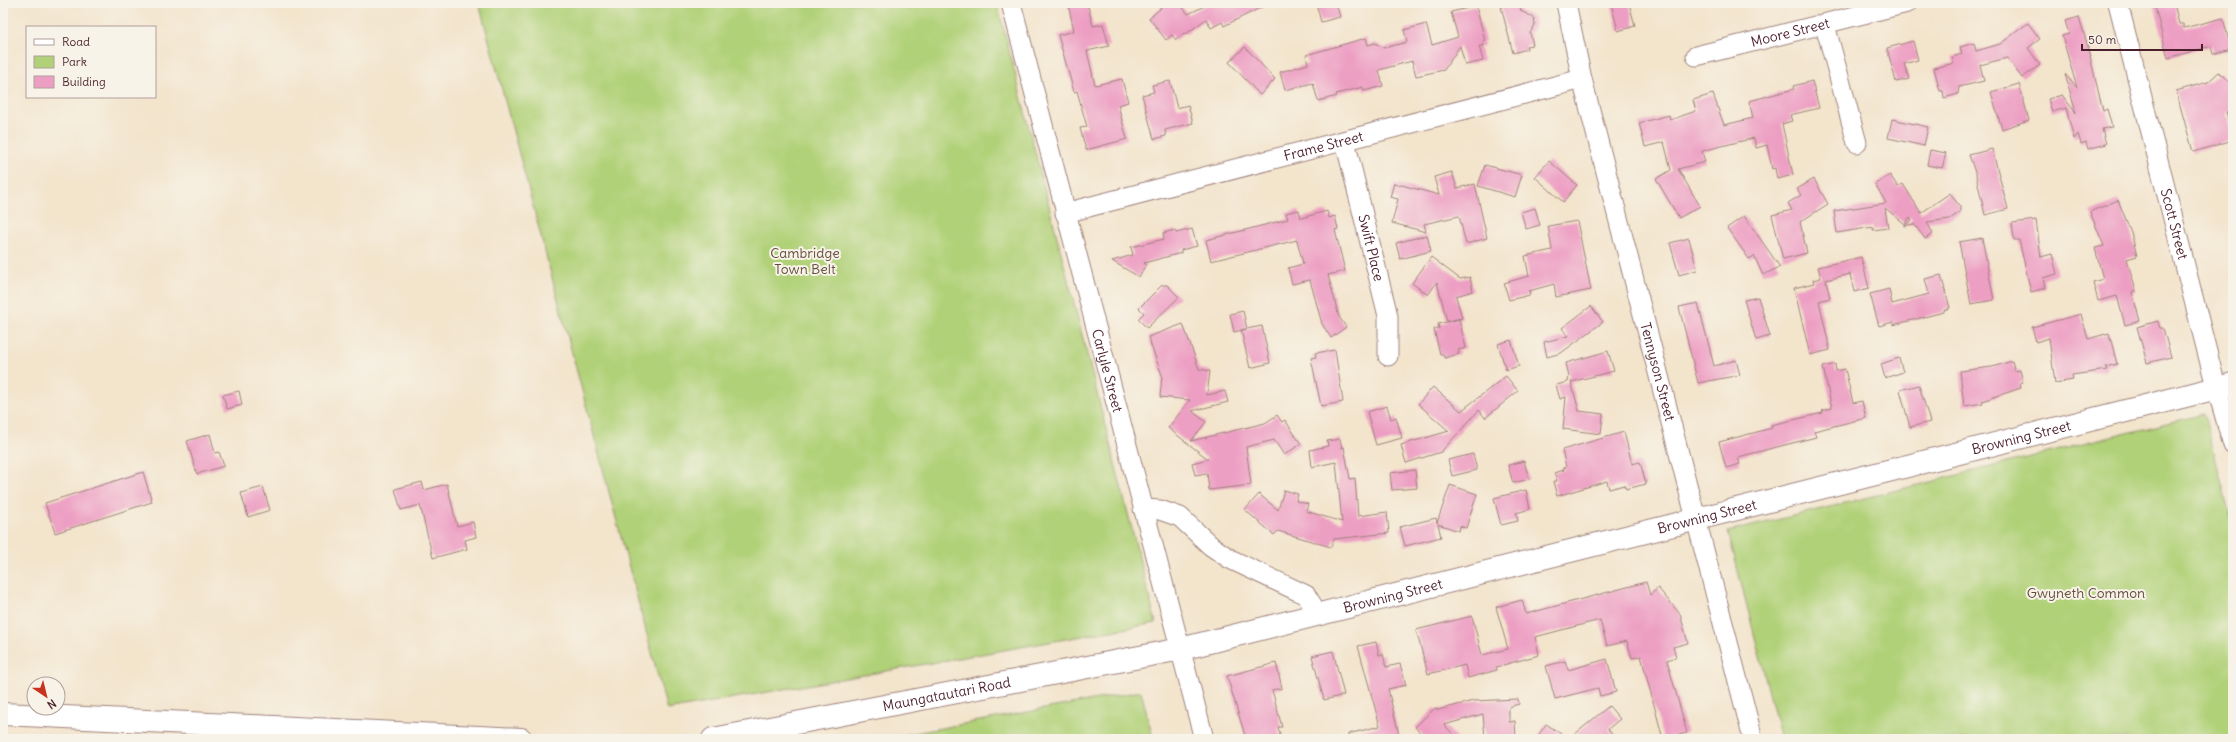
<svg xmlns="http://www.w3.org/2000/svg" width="2236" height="742" font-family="Delius,sans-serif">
<rect width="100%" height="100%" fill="#f7f3e8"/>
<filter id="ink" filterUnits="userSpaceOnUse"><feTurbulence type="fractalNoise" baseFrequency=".025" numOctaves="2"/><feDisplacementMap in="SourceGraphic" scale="8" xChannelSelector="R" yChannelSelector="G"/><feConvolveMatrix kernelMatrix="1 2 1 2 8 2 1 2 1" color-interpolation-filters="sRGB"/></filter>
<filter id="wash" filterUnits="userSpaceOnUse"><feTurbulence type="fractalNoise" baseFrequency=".012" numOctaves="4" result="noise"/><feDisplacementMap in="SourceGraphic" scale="16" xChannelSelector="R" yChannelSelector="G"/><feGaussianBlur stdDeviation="0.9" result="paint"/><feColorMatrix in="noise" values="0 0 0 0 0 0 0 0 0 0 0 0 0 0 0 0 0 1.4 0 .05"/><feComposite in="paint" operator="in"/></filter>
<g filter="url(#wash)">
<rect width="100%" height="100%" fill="#f3e4cc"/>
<g fill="#b1d178" stroke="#7e7852">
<path d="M479,3h518l159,620 -489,87z"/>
<path d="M2204,414l29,113v212h-452l-53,-207z"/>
<path d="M1141,691l12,48h-271z"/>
</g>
<g id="blocks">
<g fill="#ed9fc3">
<path d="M1068,3h19l6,23 10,-2 6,22 -22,5 8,34 27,-6 6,23 -10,3 9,34 -41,11 -6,-22 7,-1 -10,-36 -3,1 -16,-57 16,-4z"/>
<path d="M1157,3h22l9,11 23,-11h59l-46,23 -2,-4 -11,6 -5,-9 -20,15 -2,-1 -8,7 -4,-5 -6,5 -17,-22 12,-10z"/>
<path d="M1316,3h20l4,14 -19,5z"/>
<path d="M1500,3h19l2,8 13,7 1,7 -5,8 3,12 -7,1 1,3 -14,4z"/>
<path d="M1611,3h18l6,23 -17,5z"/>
<path d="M2154,3h20l5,21h4l1,4 39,-10 8,31 -18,5 -2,-8 -43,12z"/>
<path d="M1476,6l9,35h-2l1,5h-5l4,15 -18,4 -5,-19 -16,24 -28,6 -4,-15 -33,9 4,16 -19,5 -1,-4 -27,7 1,2 -19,5 -5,-18 -28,7 -5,-18 28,-8 -2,-9 60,-17 2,7 7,-2 9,5 23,-6 -3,-12 22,-6 6,21 26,-8 -7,-25z"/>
<path d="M2079,17l12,40h-1l13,54 4,-2 5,18 -10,2 4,15 -18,5 -2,-7 -5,2 -3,-10 -4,5 -8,-31 -14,4 -4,-13 14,-4 14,18 -11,-39 12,14 -15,-52 7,-2 -4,-13z"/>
<path d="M2028,23l12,16 -12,9 12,17 -18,13 -15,-20 -27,7 4,16 -25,6 -1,7 -14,4 -1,-7h-3l-6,-23 20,-5 -2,-6 10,-3 -2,-7 14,-4 2,8 24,-7z"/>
<path d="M1913,41l5,19 -14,4 5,15 -13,3 -9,-34z"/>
<path d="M1245,47l30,32 -15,16 -31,-33z"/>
<path d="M2219,72l14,14v24l-7,2 7,28 -40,12 -17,-61 32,-9z"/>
<path d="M1170,81l7,27 11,-3 5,18 -28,7 1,6 -12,3 -12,-44 12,-3 -2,-7z"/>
<path d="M1812,81l7,27 -29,7 2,6 -10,3 11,51 -16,4 -2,-11 -3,1 -5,-24 -11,3 -2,-10 -52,13 3,11 -27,7 22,37 -21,12 -23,-39 15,-9 -7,-28 -19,5 -6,-24 30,-8 1,5 26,-9 -3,-11 20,-6 11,31 29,-7 -4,-17 45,-12 -1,-3z"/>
<path d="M2019,84l10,36 -27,9 -11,-37z"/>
<path d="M1892,119l36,8 -4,19 -36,-8z"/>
<path d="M1992,149l16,60 -23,6 -9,-40 -7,-20z"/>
<path d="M1930,150l16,3 -4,15 -15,-3z"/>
<path d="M1549,161l28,24 -14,17 -28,-25z"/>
<path d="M1485,165l37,10 -7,22 -37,-11z"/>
<path d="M1452,172l5,16 18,-4 12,54 -21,6 -7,-28 -35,8 2,8 -34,-9 6,-24 -8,-2 4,-14 45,12 -5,-18z"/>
<path d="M1890,175l8,12 5,-3 18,29 29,-20 10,14v5l-10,7 -23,3 6,12 -8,5 -11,-15 -10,2 8,-6 -2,-3 -5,7 -20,-16 3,20 -15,2v-3l-36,6 -3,-22 52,-8 -11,-19z"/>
<path d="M1814,179l14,25 -28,18 7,31 -24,6 -11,-44 20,-5 -4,-7 13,-8 -4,-6z"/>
<path d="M2118,200l13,32 6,24 -10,3 9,32 -4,1 8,29 -15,4 -8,-29 -19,5 -5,-19 10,-3 -8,-31 9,-2 -14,-34z"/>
<path d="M1535,208l5,17 -14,4 -5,-17z"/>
<path d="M1299,210l2,8 26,-7 2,7 6,-2 3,13 -3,1 10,41 -17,4 11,42 7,10 -15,11 -9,-14 -12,-44 -18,4 -4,-16 15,-4 -6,-24 -86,21 -5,-21 82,-21 -2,-6z"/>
<path d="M1744,216l36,51 -17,8 -9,-19 -5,3 -22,-31z"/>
<path d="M2036,220l5,37 11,-3 5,20 -14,4 2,10 -14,4 -12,-52h-5l-2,-17z"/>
<path d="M1577,221l14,69 -35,7 -2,-13 -25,7 1,4 -21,5 -5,-17 25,-7 -4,-20 27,-6 -4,-24z"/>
<path d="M1192,229l5,17 -16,4v3l-37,10 2,1 -7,13 -27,-16 21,-6 -2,-8 33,-8 -1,-6 12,-3 1,3z"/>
<path d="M1427,235l4,16 -31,8 -4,-16z"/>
<path d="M1689,238l8,32 -18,5 -9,-32z"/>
<path d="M1982,238l12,62 -23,4 -12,-62z"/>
<path d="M1431,257l29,22 10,-2 3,14 -17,5 6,22 -15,3 -10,-39 -9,13 -16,-12z"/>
<path d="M1861,257l8,31 -15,4 -4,-18 -24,6 4,18 -11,3 11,49 -20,5 -16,-67 20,-5 -1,-3 8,-2 -3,-11z"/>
<path d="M1941,275l9,33 -6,2v2l-51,13v-3l-14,4 -9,-32 19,-5 3,15 37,-10 -4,-15z"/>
<path d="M1162,285h5l12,12 -32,31 -9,-9 6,-6 -5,-5z"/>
<path d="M1758,297l12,39 -14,4 -12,-40z"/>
<path d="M1698,303l16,63 22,-6 4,15 -42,8 -19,-76z"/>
<path d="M1591,306l12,16 -42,31 -14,4 -3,-15 24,-6 -6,-8z"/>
<path d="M1243,311l4,18 -13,3 -4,-18z"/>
<path d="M2081,314l7,25 21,-6 8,31 -11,3 1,3 -35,5 1,5 -18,3 -6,-45 -13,4 -4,-15z"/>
<path d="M1459,319l7,29 -8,2 1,4 -15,4 -1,-4h-3l-6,-25 5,-1 -1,-4z"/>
<path d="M2158,321l2,7h3l8,29 -24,6 -10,-36z"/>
<path d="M1183,324l16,45 11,2 -3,24 18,-4 3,11 -36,9 14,11 -15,19 74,-18 12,-8 5,7 3,-2 16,24 -17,11 -10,-15 -28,7 5,38 -42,5 -2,-17 -12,2 -3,-12 16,-4 -40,-31 22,-28 -30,-3 2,-22 -14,-38z"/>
<path d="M1262,326l8,37 -20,5 -9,-38z"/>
<path d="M1511,340l8,26 -13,4 -8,-26z"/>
<path d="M1335,350l8,52 -22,4 -10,-48 5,-1 -1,-4z"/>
<path d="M1608,351l6,20 -43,11 8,29 24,3 -2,20 -38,-5 3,-32 -6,2 -4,-14 12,-3 1,-6 -3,-13z"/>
<path d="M1899,358l4,14 -18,6 -4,-14z"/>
<path d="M2012,361l3,10 5,-1 3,12 -3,1 1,5 -39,13 1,2 -19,3 -4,-35 32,-4z"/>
<path d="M1835,364l1,7 9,-2 8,34 9,-2 4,17 -52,13 2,6 -78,20 2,7 -14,4 -7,-26 53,-14 -1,-3 52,-12 -1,-2 10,-3 -9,-41z"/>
<path d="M1506,376l12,15 -33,27 -6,-8 -38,42 -35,11 -5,-18 48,-14 -31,-27 15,-17 28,24z"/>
<path d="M1919,385l11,37 -20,5 -10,-37z"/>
<path d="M239,391l3,14 -15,4 -4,-14z"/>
<path d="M1387,406l4,13 5,-2 6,21 -26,7 -9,-33z"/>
<path d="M1624,432l8,32 8,-2 6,22 -20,5 -1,-4 -16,4 -2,-8 -50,15 -4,-14 4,-1 -3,-8 10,-3 -1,-2 3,-1 -4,-17z"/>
<path d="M210,434l5,19 4,-1 5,14 -27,8 -10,-33z"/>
<path d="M1340,439l2,9 2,-1 6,32 5,-1 3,38 29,-4 2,21 -55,6 -3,8 -53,-16 -4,4 -29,-25 14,-16 19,16 6,-20 14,4 -2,7 12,3 -2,7 36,11 -6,-60 -24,5 -2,-17 18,-4 -1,-5z"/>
<path d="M1473,454l4,16 -25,6 -4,-16z"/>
<path d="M1524,461l5,18 -16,4 -5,-18z"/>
<path d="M1415,470l2,18 -25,2 -2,-17z"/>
<path d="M143,472l9,30 -97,31 -10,-30z"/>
<path d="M422,482l2,8 23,-6 10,42 16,-4 3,15 -11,3 2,9 -34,9 -13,-53 -19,5 -6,-21z"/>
<path d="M1450,485l27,9 -11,34 -6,-2 -1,5 -21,-7 3,13 -36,9 -5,-19 36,-9 1,5z"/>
<path d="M263,487l7,23 -22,7 -7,-24z"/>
<path d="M1526,490l4,19 -14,4 2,8 -17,4 -7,-27z"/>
<path d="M1646,582l4,13 8,-7 22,26 8,29 -15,4 3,10 -9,3 20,73 -24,6 -22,-83 -9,2 -5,-17 -20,5 -7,-26 -65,17 4,18 -43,12 1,3 -29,8 -3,-13 -37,9 -12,-44 56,-14 10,39 26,-6 -12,-42 26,-7 4,14z"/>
<path d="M1376,642l3,13 4,-1 3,13 14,-3 6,21 -18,4 12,50h-52v-5l32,-8 -22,-80z"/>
<path d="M1333,651l11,44 -20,5 -12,-44z"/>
<path d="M1607,659l9,33 -16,4 -2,-8 -43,11 -9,-33 19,-5 3,9z"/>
<path d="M1276,663l6,25 -10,2 10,37h-4l3,12h-35l-19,-63z"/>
<path d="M1518,699l1,5 -10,3v15l6,-1 1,18h-31l-2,-25 -39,11 14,14h-32l-11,-12 20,-19 3,2 35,-9z"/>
<path d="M1609,706l11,13 -12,10 8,10h-80l10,-15 23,15z"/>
</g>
</g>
</g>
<g filter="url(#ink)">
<use href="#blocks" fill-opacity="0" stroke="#9e827c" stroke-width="1"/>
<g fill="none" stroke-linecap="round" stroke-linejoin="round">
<g stroke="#9e827c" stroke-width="21">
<g id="minor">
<path id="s1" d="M1011,3l193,736"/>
<path id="s2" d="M1566,3l16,76 171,660"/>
<path id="s3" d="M2118,3l95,372 20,70"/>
<path d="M1825,25l32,118"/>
<path id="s4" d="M1696,56l211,-53"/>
<path id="s5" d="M1345,141l43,175v40"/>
<path id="s6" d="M1065,213l517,-134"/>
<path d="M1143,509l17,1 20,7 31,29 19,13 76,36 12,19"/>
</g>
</g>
<g stroke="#9e827c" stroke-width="24">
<g id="tertiary">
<path d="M3,714l518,25"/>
<path id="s7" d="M713,739l468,-90 1052,-265"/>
</g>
</g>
<use href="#minor" stroke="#fff" stroke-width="19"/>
<use href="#tertiary" stroke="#fff" stroke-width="22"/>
</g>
</g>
<g text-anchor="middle" stroke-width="4" stroke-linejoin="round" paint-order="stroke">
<g font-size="14" fill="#4a1f2b" stroke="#f7f3e8">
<text dy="5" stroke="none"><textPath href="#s4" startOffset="97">Moore Street</textPath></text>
<text dy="5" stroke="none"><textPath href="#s6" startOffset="267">Frame Street</textPath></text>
<text dy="5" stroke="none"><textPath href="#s3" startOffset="228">Scott Street</textPath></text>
<text dy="5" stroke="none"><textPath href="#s5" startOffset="110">Swift Place</textPath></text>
<text dy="5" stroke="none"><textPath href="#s1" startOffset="380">Carlyle Street</textPath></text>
<text dy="5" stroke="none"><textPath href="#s2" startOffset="380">Tennyson Street</textPath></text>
<text dy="5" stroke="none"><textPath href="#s7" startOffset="1343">Browning Street</textPath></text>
<text dy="5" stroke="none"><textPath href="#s7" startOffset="1019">Browning Street</textPath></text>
<text dy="5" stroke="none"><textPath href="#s7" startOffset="695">Browning Street</textPath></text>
<text dy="5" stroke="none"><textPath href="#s7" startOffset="238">Maungatautari Road</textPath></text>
</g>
<g font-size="14" fill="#644c3e" stroke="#f7f3e8">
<text x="805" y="258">Cambridge<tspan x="805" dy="16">Town Belt</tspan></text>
<text x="2086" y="598">Gwyneth Common</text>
</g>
</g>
<rect width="2236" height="742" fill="none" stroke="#f7f3e8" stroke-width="16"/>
<rect x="26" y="26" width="130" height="72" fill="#f7f3e8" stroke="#b29e9c"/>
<rect x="34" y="39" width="20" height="6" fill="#ffffff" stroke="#b29e9c"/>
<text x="62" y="46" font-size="12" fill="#4a1f2b">Road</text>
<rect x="34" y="56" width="20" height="12" fill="#b1d178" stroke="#b29e9c"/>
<text x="62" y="66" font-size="12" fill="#4a1f2b">Park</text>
<rect x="34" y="76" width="20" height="12" fill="#ed9fc3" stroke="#b29e9c"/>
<text x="62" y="86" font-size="12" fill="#4a1f2b">Building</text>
<g transform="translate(46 696) rotate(145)"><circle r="19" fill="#f7f3e8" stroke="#b29e9c"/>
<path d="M0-3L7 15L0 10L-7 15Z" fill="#c8321e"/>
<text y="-6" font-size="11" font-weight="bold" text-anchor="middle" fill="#4a1f2b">N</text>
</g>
<path d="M2082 44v6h120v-6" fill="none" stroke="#4a1f2b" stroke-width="2"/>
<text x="2088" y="44" font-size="12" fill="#4a1f2b" stroke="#f7f3e8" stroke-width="3" paint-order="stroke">50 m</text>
</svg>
